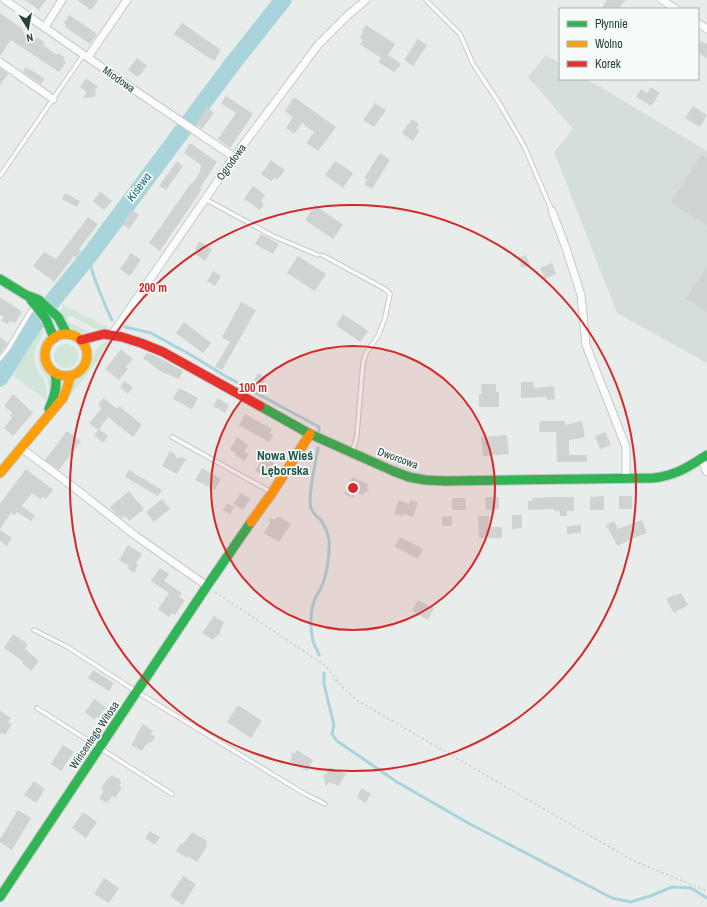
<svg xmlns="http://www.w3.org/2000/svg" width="707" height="907" font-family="'Archivo Narrow',sans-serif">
<rect width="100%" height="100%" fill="#e8edeb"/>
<path fill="#d6dedb" d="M546,55l14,8v16h27l120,72v212l-90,-50 -63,-161 19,-23 -45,-52z"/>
<g fill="#d1e6d8">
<path d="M62,304l48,24 -3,2 -7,1 -31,-16 -2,6 24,12c-18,2 -24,-8 -32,-21l4,-5z"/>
<path d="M42,327c4,8 -7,17 -7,26 -1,7 1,15 5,21 2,2 5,5 5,8 2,5 2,13 1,18l-36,-27z"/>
<path d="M46,335c0,8 -6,14 -5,21 0,4 1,9 3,13 1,2 4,5 5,7 4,8 2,15 1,22 -1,-6 -1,-13 -3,-19 -1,-3 -3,-5 -5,-8 -7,-11 -4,-26 4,-36z"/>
<path d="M107,342h5l-52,67c4,-8 8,-17 13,-25 3,-5 10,-8 14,-13 8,-11 4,-24 20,-29z"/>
<circle cx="66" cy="356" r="12"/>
</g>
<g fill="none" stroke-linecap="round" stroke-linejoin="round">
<g stroke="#a9d4db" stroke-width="3">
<path d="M89,256c1,12 6,23 10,34 4,10 8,20 13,30"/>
<path d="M125,327l26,6 40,22 36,22 92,50v4"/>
<path d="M318,448c-2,15 -11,48 -7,60 2,5 6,9 10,12 3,5 7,14 8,20 1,14 -2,35 -8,48 -2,4 -6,9 -7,14 -4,11 -4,27 -1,39 1,5 5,9 6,14"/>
<path d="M324,673v11l10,41 -2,9 5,7 60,41 73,42 142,74 19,4 22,-7 19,-8 19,1 16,10"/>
</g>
<path stroke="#a9d4db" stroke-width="17" d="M0,378l27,-43 15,-21 47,-58 141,-189 53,-67"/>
</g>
<g fill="#cfd4d2">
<path d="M25,0h21l-7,10z"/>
<path d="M77,0h21l-7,10z"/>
<path d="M607,0h18l-6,9h-18z"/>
<path d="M0,13l23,16 -1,2 13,9 2,-3 7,5 -1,3 14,10 1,-2 7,5 -2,2 3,2 -7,10 -48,-32 -11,16z"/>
<path d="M69,15l28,19 -7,10 -25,-17 1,-2 -2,-2z"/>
<path d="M182,23l39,27 -7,11 -40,-27z"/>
<path d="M366,25l29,19 -7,11 13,9 -7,8 -16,-10 3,-4 -21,-14 3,-4 -3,-2 3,-6 -1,-1z"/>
<path d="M418,39l9,6 -14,21 -9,-6z"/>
<path d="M701,41l6,3v14l-9,-5v-7z"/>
<path d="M137,58l10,8 -9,11 -10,-7z"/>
<path d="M26,67l19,12 -4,5 -18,-12z"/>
<path d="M0,68l8,6 -8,11z"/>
<path d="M86,78l12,9 -3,3 1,4 -2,3 -11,1 4,-6 -7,-5z"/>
<path d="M651,87l9,6 -9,13 -15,-9 5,-8 6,4z"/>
<path d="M226,96l27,18 -23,34 -12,-9 18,-26 -15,-10z"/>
<path d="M294,97l42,30 -18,24 -12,-8 8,-11 -12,-9 -8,11 -8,-6 7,-11 -8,-6z"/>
<path d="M375,103l11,7 -12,17 -11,-7z"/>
<path d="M693,106l14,9 -7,12 -15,-9z"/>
<path d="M207,107l7,6 -12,16 -6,-5z"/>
<path d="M412,119l7,5 -3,4 4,2 -7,11 -11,-8z"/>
<path d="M190,143l27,19 -17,26 2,1 -42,62 -11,-8 43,-61 1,1 7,-11 1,-7 -17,-12z"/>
<path d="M380,153l10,7 -18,29 -8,-5 3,-4 -3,-2z"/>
<path d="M701,155l6,3v67l-36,-22z"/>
<path d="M271,160l14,10 -8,10 -3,-2 -3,3 -10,-7z"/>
<path d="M177,161l6,5 -17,24 -7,-4z"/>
<path d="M335,161l18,12 -10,15 -18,-13z"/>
<path d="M253,186l12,9 -4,6 3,3 -4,6 -16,-11z"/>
<path d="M100,192l12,9 -8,9 -11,-9z"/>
<path d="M65,193l15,8 -3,6 -15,-8z"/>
<path d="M315,205l28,20 -10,14 -28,-19z"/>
<path d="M132,210l7,5 -10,14 -7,-5z"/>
<path d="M88,217l10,7 -19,25 2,2 -5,7 -2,-2 -20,26 -21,-16 11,-14 12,7z"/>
<path d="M261,234l18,10 -6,10 -18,-10z"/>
<path d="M199,241l13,8 -7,12 -10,-7 2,-3 -2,-2z"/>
<path d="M131,253l10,7 -11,16 -10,-7z"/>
<path d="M526,255l4,10 -8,3 -4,-10z"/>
<path d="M298,256l28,18 -11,17 -28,-18z"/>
<path d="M552,263l4,11 -11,5 -5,-11z"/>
<path d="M707,266v46l-21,-13z"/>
<path d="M213,271l8,5 -6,10 -8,-5z"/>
<path d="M0,297l22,15 -7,11 -5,-2 -2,3 -7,-3 3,-4 -4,-3z"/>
<path d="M241,302l15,8 -34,60 -7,-3 15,-25 -8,-5z"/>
<path d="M343,314l25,17 -8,11 -24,-17z"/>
<path d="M184,322l27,21 -8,10 -27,-20z"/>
<path d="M0,337l8,6 -8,11z"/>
<path d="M121,349l12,10 -7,8 2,2 -9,11 -14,-11z"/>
<path d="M147,353l13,5 23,13 -4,8 -19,-8 -17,-13z"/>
<path d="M258,373l8,5 -3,6 -9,-4z"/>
<path d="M124,381l9,6 -5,7 -8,-7z"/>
<path d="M521,382h12l1,6 20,-2 1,13 -8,1v-3l-26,1z"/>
<path d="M481,384h15v8h3v15h-20v-13h3z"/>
<path d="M179,388l19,10 -6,11 -19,-10z"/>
<path d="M13,394l20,19 -20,23 -9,-8 8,-10 -2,-2 3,-3 -9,-7z"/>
<path d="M103,398l14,11 2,-3 23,19 -9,12 -25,-20 -9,12 9,7 -5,7 -9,-8 4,-5 -9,-7 13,-15 -4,-3z"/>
<path d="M218,398l11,7 -4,8 -12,-7z"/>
<path d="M245,414l27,15 -2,4 3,2 -4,7 -30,-17z"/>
<path d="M540,421h25v4l17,-4 3,16 -16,3v15h18v7h-30l-1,-30h-17z"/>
<path d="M67,431l14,10 -22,29 -14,-10z"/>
<path d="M605,432l6,13 -11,4 -5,-13z"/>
<path d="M507,435l2,19 -26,2 -2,-19z"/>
<path d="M237,437l11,8 -4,7 5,2 -4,7 -10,-6 1,-2 -6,-3z"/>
<path d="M170,451l5,3 1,4 5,-1 5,2 -9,15 -15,-8z"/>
<path d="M264,457l11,7 -9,13 -11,-6z"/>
<path d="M202,468l15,8 -1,1 5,2 -6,11 -20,-10z"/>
<path d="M26,469l27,21 -7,9 -3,-2 -2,2 -9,-6 -10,13 13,10 -4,5 -14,-9 -2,3 -4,-2 -11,16v-25z"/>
<path d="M129,470l33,20 -4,6 -33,-19z"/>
<path d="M352,477l16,7 -1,4 2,3 -4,1 -2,3 -7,-2 -3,5 -9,-4z"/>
<path d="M129,491l15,18 -15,12 -4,-5 -3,2 -6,-4 -6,-7z"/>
<path d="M241,493l9,6 -7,11 -10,-6z"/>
<path d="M604,496v14h-14v-13z"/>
<rect x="619" y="496" width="13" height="13"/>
<path d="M485,497h14v12l-13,1z"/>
<path d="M554,497h20v14h-7v5h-7v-5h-6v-2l-26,1v-9h4v-3z"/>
<path d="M452,498h13l1,12h-14z"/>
<path d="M162,499l8,10 -16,13 -8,-10z"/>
<path d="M399,500l10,4 1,-4 8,2 -5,15 -10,-3 -1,2 -8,-2z"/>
<path d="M227,503l7,4 -4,7 -7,-4z"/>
<path d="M512,515h10v13l-10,1z"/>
<path d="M278,516l13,8 -12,18 -15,-9 6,-10 -2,-4h7z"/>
<path d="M452,516v10h-10v-9z"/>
<path d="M478,516h11v11h13v11h-23z"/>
<path d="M642,520l5,13 -16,6 -13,7 -12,-21 8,-4 4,8z"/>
<path d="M581,525v8l-14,1v-8z"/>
<path d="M0,530l12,8 -5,8 -7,-5z"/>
<path d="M400,537l23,12 -5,10 -23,-12z"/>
<path d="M128,545l14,9 -6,9 2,2 -4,8 -7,-5 2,-2 -10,-6z"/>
<path d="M160,568l9,6 -5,7 18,12 -3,4 6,3 -10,15 -3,-2 -3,4 -11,-8 11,-16 -18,-12z"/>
<path d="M681,593l7,12 -14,8 -8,-14 8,-4 1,1z"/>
<path d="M418,600l16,8 -6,12 -16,-9z"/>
<path d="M214,616l10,6 -4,9v2l-2,3h-2l-3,4 -11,-7z"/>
<path d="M13,634l15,10 -3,5 14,12 -8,10 -9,-8 1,-2 -19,-13z"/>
<path d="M93,670l21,13 -5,8 -21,-13z"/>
<path d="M94,699l12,8 -8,11 -2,-1 -2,3 -9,-8z"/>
<path d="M238,705l24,16 -11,17 -24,-16z"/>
<path d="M0,711l11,7 -3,4 4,2 -7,11 -4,-2 -1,2z"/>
<path d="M143,724l10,7 -2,3 4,3 -4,6 -2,-1 -2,3 -1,-1 -4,7 -11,-6 5,-7 -1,-1z"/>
<path d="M63,745l11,7 -13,19 -10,-7z"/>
<path d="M297,750l16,10 -6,11 -17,-10 2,-4 -1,-4h4z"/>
<path d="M330,767l7,4 1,-2 8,5 -8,12 -5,-3 -1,1 -3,-2 -3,5 -3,-12 3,-1z"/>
<path d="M112,775l4,3h3l2,5 -2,3 3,2 -7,10 -3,-2 -5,7 -8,-5 5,-7 -3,-3 7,-10 1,1z"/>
<path d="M34,781l11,8 -9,14 -12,-8z"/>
<path d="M362,788l9,6 -6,9 -8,-6z"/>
<path d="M18,810l13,8 -19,32 -12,-8v-3z"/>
<path d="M83,812l14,10 -11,16 -14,-10z"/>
<path d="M150,831l10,6 -5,8 -10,-7z"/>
<path d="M192,832l14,8 1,6 -10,16 -9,-6 -1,2 -11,-7 5,-8 2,1z"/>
<path d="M183,876l13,8 -13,21 -13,-9z"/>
<path d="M104,878l15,10 -10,15 -15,-9z"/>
</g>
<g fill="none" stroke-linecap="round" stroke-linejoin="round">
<g stroke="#c5cac8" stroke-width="5.5">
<g id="lane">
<path d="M426,0l34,34 13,30 26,39 25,43 28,65"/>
<path d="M0,176l84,-122"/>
<path d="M205,199l68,37 45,19"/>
<path d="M322,255l63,34 5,5 -5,24 -7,18 -12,17 -3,10 -6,71 -1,7 -4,10"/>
<path d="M0,359l8,-10 22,-37 5,-5"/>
<path d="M172,437l99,55"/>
<path d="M34,630l32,16 71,46 168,102 20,10"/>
<path d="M37,708l135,86"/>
</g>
</g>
<g stroke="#c5cac8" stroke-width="9">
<g id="street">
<path d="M5,0l131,91 98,66"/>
<path d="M662,0l14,9"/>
<path d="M698,23l9,6"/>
<path d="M45,27l17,-27"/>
<path d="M88,57l39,-57"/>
<path d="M0,62l53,37"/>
<path d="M552,211l14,37 15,47 5,50 40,102v32"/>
<path d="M111,336l123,-179 84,-112 30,-30 18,-15"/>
<path d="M21,448l42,31 73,57 71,50"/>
<path d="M701,459l6,13"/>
</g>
</g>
<g stroke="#c3cbc8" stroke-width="11">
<g id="fast">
<path d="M0,279l26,16 13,5 19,17 9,17"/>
<path d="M31,300l15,19 8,19"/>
<path d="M260,406l50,28 83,37 16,6 16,3 20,1 209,-3c23,-3 34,-11 53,-23"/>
<path d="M49,409c5,-12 9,-23 6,-36"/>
<path d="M0,897l207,-311 44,-64"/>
</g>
</g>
<g stroke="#c3cbc8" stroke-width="11">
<g id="slow">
<circle cx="66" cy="355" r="21"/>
<path d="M0,473l63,-75 5,-13 2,-9"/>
<path d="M251,522l21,-29 38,-59"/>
</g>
</g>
<g stroke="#c3cbc8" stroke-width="11">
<path id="jam" d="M81,340l23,-6 18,3 19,6 22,9 97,54"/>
</g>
<path stroke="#c3ccca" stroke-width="1.5" stroke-dasharray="2 3" stroke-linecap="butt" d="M215,592l111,74 13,18 19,17 274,159 75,31"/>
<use href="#lane" stroke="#fcfcfc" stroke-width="3.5"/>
<use href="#street" stroke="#fcfcfc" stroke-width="7"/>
<use href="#fast" stroke="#30b455" stroke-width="9"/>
<use href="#slow" stroke="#ff9f0a" stroke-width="9"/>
<use href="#jam" stroke="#e5322d" stroke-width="9"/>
</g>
<circle cx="353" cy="488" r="142" fill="#d62828" fill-opacity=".12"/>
<g fill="none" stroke="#d62828" stroke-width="2">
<circle cx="353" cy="488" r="142"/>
<circle cx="353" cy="488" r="283"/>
</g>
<g text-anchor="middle" stroke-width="3.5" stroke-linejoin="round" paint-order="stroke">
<g font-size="11" fill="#24423a" stroke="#f7fbf9">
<text transform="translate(119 79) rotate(35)" y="4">Miodowa</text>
<text transform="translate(231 162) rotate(-54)" y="4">Ogrodowa</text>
<text transform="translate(398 458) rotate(20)" y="4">Dworcowa</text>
<text transform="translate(94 735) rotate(-56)" y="4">Wincentego Witosa</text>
</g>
<g font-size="12" font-style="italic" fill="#1c6f80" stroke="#f7fbf9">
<text transform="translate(139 187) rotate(-53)" y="4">Kisewa</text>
</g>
<g font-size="13" font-weight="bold" fill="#1f5548" stroke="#f7fbf9">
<text x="285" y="460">Nowa Wieś<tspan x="285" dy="15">Lęborska</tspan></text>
</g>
</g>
<circle cx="353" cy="488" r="6" fill="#d62828" stroke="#f7fbf9" stroke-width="2"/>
<g font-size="12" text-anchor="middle" font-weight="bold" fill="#d62828" stroke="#f7fbf9" stroke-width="3.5" stroke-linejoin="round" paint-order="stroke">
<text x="153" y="292">200 m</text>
<text x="253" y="392">100 m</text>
</g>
<rect x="559" y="8" width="140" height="72" fill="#f7fbf9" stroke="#a3b1ad"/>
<rect x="567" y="21" width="20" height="6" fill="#30b455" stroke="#a3b1ad"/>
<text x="595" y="28" font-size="12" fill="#24423a">Płynnie</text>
<rect x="567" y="41" width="20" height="6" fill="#ff9f0a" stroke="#a3b1ad"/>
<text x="595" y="48" font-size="12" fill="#24423a">Wolno</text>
<rect x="567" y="61" width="20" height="6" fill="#e5322d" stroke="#a3b1ad"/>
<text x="595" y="68" font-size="12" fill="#24423a">Korek</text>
<g transform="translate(28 28) rotate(169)" stroke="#f7fbf9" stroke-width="3" paint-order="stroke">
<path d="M0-3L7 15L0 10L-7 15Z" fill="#24423a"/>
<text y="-6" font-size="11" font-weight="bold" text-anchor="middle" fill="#24423a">N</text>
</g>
</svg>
